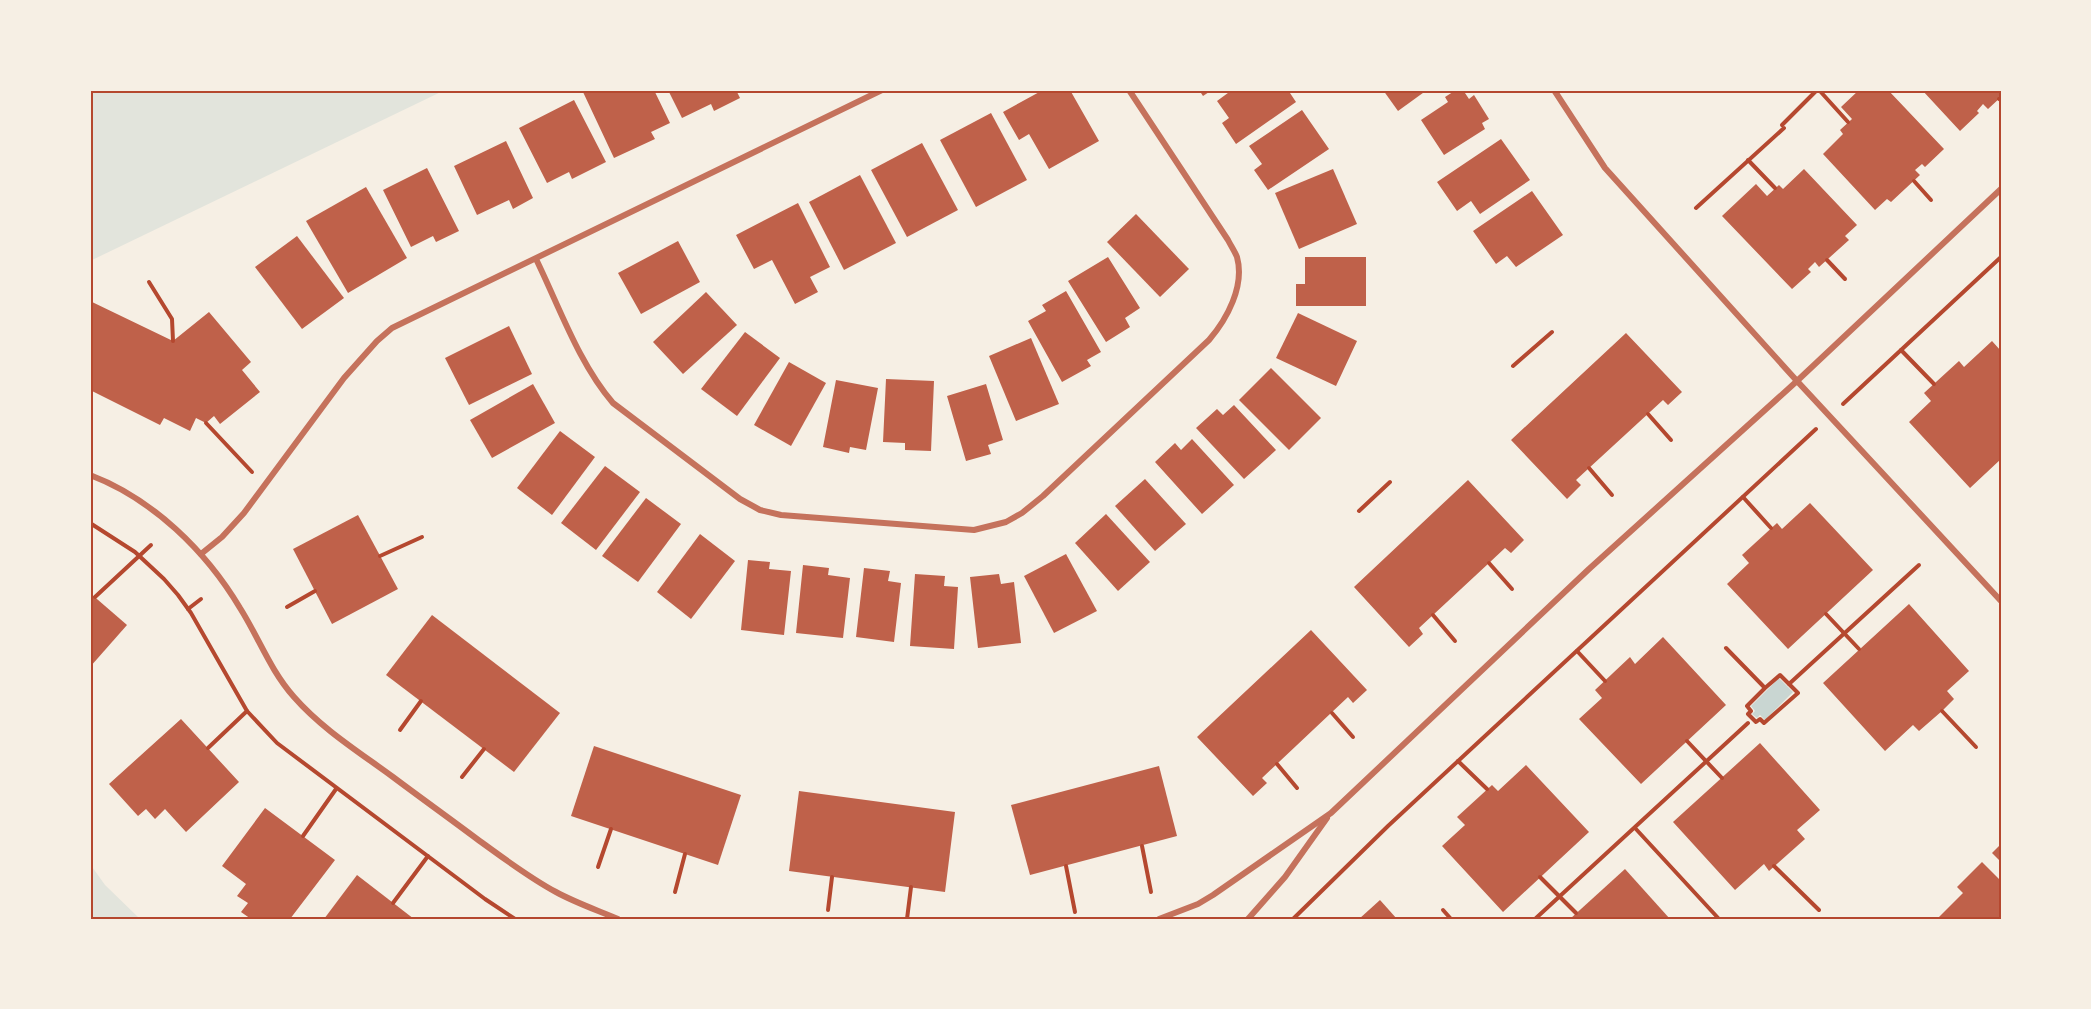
<svg xmlns="http://www.w3.org/2000/svg" width="2091" height="1009" font-family="Montserrat,sans-serif">
<rect width="100%" height="100%" fill="#f6efe4"/>
<g fill="#e2e4dc">
<path d="M90,90h355l-355,171z"/>
<path d="M90,864l15,21 35,34h-50z"/>
</g>
<path fill="#c9d6d2" d="M1779,678l14,14 -28,28 -5,-5 -3,3 -5,-4 3,-3 -4,-5z"/>
<g fill="#bf614a">
<path d="M588,90h66l16,33 -19,9 4,7 -41,19 -31,-66z"/>
<path d="M668,90h68l4,8 -26,13 -3,-7 -29,14z"/>
<path d="M1043,90h27l29,51 -50,28 -20,-35 -10,6 -16,-28z"/>
<path d="M1199,90h13l-9,6z"/>
<path d="M1232,90h56l8,12 -60,42 -14,-21 7,-5 -12,-17z"/>
<path d="M1383,90h44l-29,21z"/>
<path d="M1456,90h7l6,9 5,-4 15,24 -7,4 3,6 -41,26 -23,-35 27,-18 -3,-5z"/>
<path d="M1859,90h29l56,59 -19,18 -3,-3 -7,6 5,5 -29,27 -4,-3 -12,11 -52,-56 20,-20 -3,-4 12,-11 -11,-12z"/>
<path d="M1922,90h79v7l-13,12 -5,-5 -6,7 2,2 -19,18z"/>
<path d="M574,100l32,62 -34,17 -3,-7 -22,11 -28,-55z"/>
<path d="M1302,110l27,39 -61,41 -14,-20 8,-6 -13,-18z"/>
<path d="M991,113l36,67 -51,27 -36,-67z"/>
<path d="M1501,139l29,41 -50,34 -9,-13 -14,10 -20,-29z"/>
<path d="M506,141l27,57 -20,11 -4,-9 -32,15 -23,-49z"/>
<path d="M922,143l36,67 -51,27 -36,-67z"/>
<path d="M427,168l32,63 -23,11 -3,-6 -22,11 -28,-57z"/>
<path d="M1333,169l24,55 -58,25 -24,-56z"/>
<path d="M1804,169l53,56 -12,11 4,4 -30,27 -4,-5 -7,7 3,3 -19,17 -70,-73 34,-32 11,12 12,-11 4,4z"/>
<path d="M860,175l36,68 -52,27 -35,-68z"/>
<path d="M366,187l41,71 -59,35 -42,-72z"/>
<path d="M1532,191l31,44 -47,32 -9,-11 -11,8 -23,-33z"/>
<path d="M798,203l32,64 -20,10 8,15 -23,12 -23,-44 -18,9 -18,-34z"/>
<path d="M1136,214l53,55 -29,28 -53,-55z"/>
<path d="M297,236l47,62 -42,31 -47,-62z"/>
<path d="M678,241l22,41 -59,32 -23,-41z"/>
<path d="M1108,257l32,51 -15,10 5,9 -24,15 -38,-61z"/>
<path d="M1305,257h61v49h-70v-22h9z"/>
<path d="M1066,291l35,61 -14,8 4,6 -29,16 -34,-61 18,-10 -4,-6z"/>
<path d="M706,292l31,33 -54,49 -30,-32z"/>
<path d="M90,301l83,40 36,-29 42,50 -9,8 18,22 -40,32 -6,-8 -8,7 -10,-5 -6,13 -26,-13 -4,7 -70,-35z"/>
<path d="M1298,313l59,28 -21,45 -60,-28z"/>
<path d="M509,326l23,48 -63,31 -24,-47z"/>
<path d="M745,332l35,26 -43,58 -36,-27z"/>
<path d="M1626,333l56,59 -14,13 -5,-5 -87,80 5,5 -14,14 -56,-59z"/>
<path d="M1031,338l28,66 -43,17 -27,-65z"/>
<path d="M1992,341l9,10v108l-31,29 -61,-66 22,-21 -7,-8 35,-32 5,6z"/>
<path d="M789,362l37,21 -35,63 -37,-21z"/>
<path d="M1271,368l50,50 -32,32 -50,-50z"/>
<path d="M886,379l48,2 -3,70 -26,-1v-7l-22,-1z"/>
<path d="M836,380l42,8 -12,62 -16,-3 -1,6 -26,-6z"/>
<path d="M533,384l22,39 -63,35 -22,-38z"/>
<path d="M986,384l17,56 -15,5 3,9 -25,7 -19,-65z"/>
<path d="M1234,405l42,45 -32,29 -48,-51 21,-19 6,6z"/>
<path d="M560,431l35,26 -43,58 -35,-27z"/>
<path d="M1192,439l42,46 -32,29 -47,-52 20,-19 6,7z"/>
<path d="M605,466l35,26 -44,58 -35,-27z"/>
<path d="M1145,479l41,45 -31,27 -40,-45z"/>
<path d="M1468,480l56,60 -13,13 -6,-5 -16,15 -70,65 4,6 -14,13 -55,-60z"/>
<path d="M646,498l35,26 -43,58 -36,-26z"/>
<path d="M1810,503l63,67 -85,79 -61,-65 22,-21 -7,-8 35,-32 5,6z"/>
<path d="M1106,514l44,48 -32,29 -43,-48z"/>
<path d="M358,515l40,74 -66,35 -39,-75z"/>
<path d="M700,534l35,27 -44,58 -34,-27z"/>
<path d="M1066,554l31,57 -43,22 -30,-57z"/>
<path d="M748,560l22,2 -1,7 22,2 -7,64 -43,-5z"/>
<path d="M803,565l26,3 -1,7 22,3 -7,60 -47,-5z"/>
<path d="M864,568l26,3 -2,10 13,2 -7,59 -38,-5z"/>
<path d="M915,574l30,2 -1,10 14,1 -4,62 -44,-3z"/>
<path d="M999,574l2,10 13,-2 7,61 -43,5 -8,-71z"/>
<path d="M90,593l37,32 -37,42z"/>
<path d="M1909,604l60,67 -22,20 7,8 -12,12 -23,20 -6,-6 -28,26 -62,-68z"/>
<path d="M432,615l128,98 -46,59 -128,-97z"/>
<path d="M1311,630l56,60 -14,13 -5,-6 -86,81 5,5 -14,13 -56,-59z"/>
<path d="M1663,637l63,68 -85,79 -62,-65 23,-21 -7,-8 35,-33 5,7z"/>
<path d="M181,719l58,63 -53,50 -21,-23 -10,10 -9,-10 -8,7 -29,-32z"/>
<path d="M1760,743l60,67 -23,20 8,9 -36,32 -5,-7 -29,26 -62,-68z"/>
<path d="M594,746l147,49 -23,70 -147,-49z"/>
<path d="M1526,765l63,67 -86,80 -61,-66 23,-21 -8,-8 35,-32 6,6z"/>
<path d="M1159,766l18,70 -147,39 -19,-70z"/>
<path d="M799,791l156,21 -10,80 -156,-21z"/>
<path d="M265,808l70,52 -45,59h-39l-10,-7 7,-9 -11,-7 9,-12 -24,-18z"/>
<path d="M2001,844v18l-9,-9z"/>
<path d="M1982,862l19,19v38h-64l26,-26 -6,-6z"/>
<path d="M1625,869l45,50h-100z"/>
<path d="M357,875l57,44h-90z"/>
<path d="M1380,900l17,19h-38z"/>
</g>
<g fill="none" stroke-linecap="round" stroke-linejoin="round">
<g stroke="#b5482f" stroke-width="4">
<path d="M1819,90l29,32"/>
<path d="M1999,99l2,1"/>
<path d="M1782,125l35,-35"/>
<path d="M1748,160l27,28"/>
<path d="M1914,181l17,19"/>
<path d="M1696,208l88,-80"/>
<path d="M1827,260l18,19"/>
<path d="M149,282l23,37 1,22"/>
<path d="M1901,350l33,34"/>
<path d="M1513,366l39,-34"/>
<path d="M1843,404l158,-147"/>
<path d="M1648,414l23,26"/>
<path d="M206,423l46,49"/>
<path d="M1589,468l23,27"/>
<path d="M1743,497l28,31"/>
<path d="M1359,511l31,-29"/>
<path d="M90,523l45,29 29,27 14,16 13,18 56,98 30,32 208,156 30,20"/>
<path d="M380,556l42,-19"/>
<path d="M1489,563l23,26"/>
<path d="M95,597l56,-52"/>
<path d="M287,607l28,-16"/>
<path d="M188,609l13,-10"/>
<path d="M1826,614l33,35"/>
<path d="M1433,615l22,26"/>
<path d="M1726,648l39,40 15,-13 18,18 -34,30 -4,-4 -4,3 -8,-8 3,-3 -4,-5 18,-18"/>
<path d="M1577,651l28,30"/>
<path d="M1789,684l130,-119"/>
<path d="M1942,711l34,36"/>
<path d="M1332,713l21,24"/>
<path d="M400,730l21,-29"/>
<path d="M1687,741l35,37"/>
<path d="M208,748l39,-37"/>
<path d="M1458,761l29,28"/>
<path d="M1277,764l20,24"/>
<path d="M462,777l22,-28"/>
<path d="M1635,828l84,91"/>
<path d="M303,836l33,-47"/>
<path d="M1142,846l9,46"/>
<path d="M1066,866l9,46"/>
<path d="M1774,866l45,44"/>
<path d="M598,867l13,-38"/>
<path d="M1540,877l36,36"/>
<path d="M675,892l10,-38"/>
<path d="M393,903l35,-47"/>
<path d="M828,910l4,-33"/>
<path d="M1443,910l8,9"/>
<path d="M907,919l4,-32"/>
<path d="M1293,919l95,-93 428,-397"/>
<path d="M1535,919l213,-196"/>
</g>
<g stroke="#c5725c" stroke-width="6">
<path d="M1554,90l51,78 192,213 204,220"/>
<path d="M536,259c23,47 43,105 77,144l127,96 20,11 21,5 193,15 32,-8 16,-9 21,-17 166,-156c18,-21 36,-54 28,-83 -2,-5 -6,-11 -9,-17l-99,-150"/>
<path d="M90,475c63,24 116,76 150,133 19,30 30,62 54,89 28,32 65,55 99,80 28,21 56,41 84,62 25,18 51,38 79,53 20,11 41,18 62,27"/>
<path d="M201,554l21,-17 22,-24 100,-135 33,-37 15,-13 490,-238"/>
<path d="M1159,919l39,-15 15,-9 118,-82 258,-244 208,-188 204,-192"/>
<path d="M1248,919l37,-42 42,-59"/>
</g>
</g>
<rect width="2091" height="1009" fill="none" stroke="#f6efe4" stroke-width="183"/>
<rect x="92" y="92" width="1908" height="826" fill="none" stroke="#b5482f" stroke-width="2"/>
</svg>
